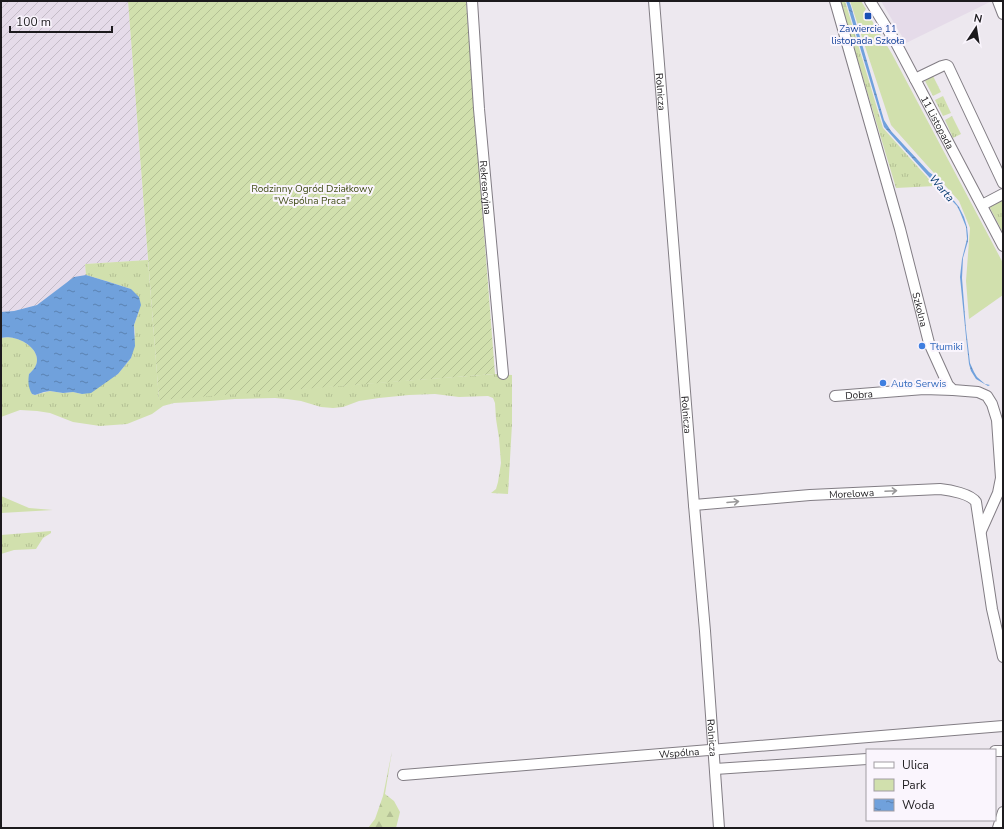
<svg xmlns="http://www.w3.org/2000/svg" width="1004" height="829" font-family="'Nunito Sans',sans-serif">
<defs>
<pattern id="industrial-furrows" width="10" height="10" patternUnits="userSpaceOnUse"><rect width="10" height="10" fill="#e5dbe9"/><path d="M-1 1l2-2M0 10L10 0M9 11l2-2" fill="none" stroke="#c4bbc7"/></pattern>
<pattern id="grass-tufts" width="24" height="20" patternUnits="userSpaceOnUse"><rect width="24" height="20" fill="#d1e0ad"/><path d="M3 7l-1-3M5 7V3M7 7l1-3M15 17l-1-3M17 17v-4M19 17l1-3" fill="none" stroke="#b3c094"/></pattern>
<pattern id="forest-firs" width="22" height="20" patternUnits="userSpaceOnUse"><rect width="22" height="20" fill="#d1e0ad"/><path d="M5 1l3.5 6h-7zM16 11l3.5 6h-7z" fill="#b3c094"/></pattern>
<pattern id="garden-furrows" width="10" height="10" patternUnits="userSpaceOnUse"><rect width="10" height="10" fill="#d1e0ad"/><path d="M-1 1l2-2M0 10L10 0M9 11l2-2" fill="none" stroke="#b3c094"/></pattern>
<pattern id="water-ripples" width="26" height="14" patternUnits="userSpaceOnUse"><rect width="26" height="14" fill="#70a1dc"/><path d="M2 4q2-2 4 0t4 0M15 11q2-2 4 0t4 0" fill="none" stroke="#5b82b2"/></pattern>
</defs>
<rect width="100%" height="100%" fill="#ede8ef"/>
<path fill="#e5dbe9" d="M881,1h111l-86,42z"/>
<path fill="url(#industrial-furrows)" d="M1,1h127l20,259 -63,4 1,11 -12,3 -37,27 -23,6 -13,1z"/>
<g fill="url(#grass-tufts)">
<path d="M840,1h5l38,127 52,58 -39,2z"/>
<path d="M933,76l8,16 -8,4 -8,-15z"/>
<path d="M943,96l8,17 -8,3 -8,-16z"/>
<path d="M952,116l9,18 -8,4 -8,-18z"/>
<path d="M1003,200v33l-14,-27z"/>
<path d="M148,260l11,139 336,-25 17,1v49l-4,70 -17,-1 5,-4 2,-7 3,-19 -2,-25 -3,-19 -1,-16 -2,-5 -5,-2 -29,1 -24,-3 -26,1 -30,3 -20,3 -16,6 -10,1 -12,-1 -20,-6 -14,-2 -12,-1 -40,1 -25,2 -36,2 -11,3 -11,8 -25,10 -27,2 -27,-4 -23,-9 -13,-2 -17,-1 -19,7v-79c20,-5 51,18 28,36l3,20 3,1 15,-4 13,2 10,-1 9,2 36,-20 13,-16 4,-25 -1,-8 5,-14 -8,-22 -25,-8 -20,-6 -1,-11z"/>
<path d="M1,496l28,12 24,2 -52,3z"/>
<path d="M51,531v2l-8,5 -7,11 -22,1 -13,4v-19z"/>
</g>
<path fill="url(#forest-firs)" d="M392,751l-7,43 9,7 6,11 -4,16h-28l7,-9 8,-23z"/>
<path fill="#d1e0ad" d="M850,1h11l5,8 -2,3 5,8 2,-1 21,35 111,209v32l-34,24 -3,-38 4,-53 -11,-27 -68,-76z"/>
<path fill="url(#garden-furrows)" d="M128,1h338l29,373 -336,26z"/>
<g fill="url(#water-ripples)">
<path d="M846,1h3l2,5 33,114 7,11 38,41 4,3h2v3l6,8 -2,2 -55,-61z"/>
<path d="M943,187l16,20 5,10 3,10 1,9v5l-5,17 -1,20 4,51 4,34 4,9 3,5 8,7 5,1 -2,1 -12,-7 -5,-8 -2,-7 -3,-27 -6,-60 2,-18 5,-20 -1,-12 -6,-15 -3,-6 -16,-17z"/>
<path d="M86,275l20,6 25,8 8,8 2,8 -7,20 1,21 -4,12 -13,16 -27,19 -9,1 -9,-2 -10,1 -13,-2 -6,1 -9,3 -3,-1c-4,-7 -4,-13 -3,-20 23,-18 -8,-41 -28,-36v-26l13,-1 23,-6 37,-28z"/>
</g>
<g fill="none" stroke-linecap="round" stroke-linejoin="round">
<g stroke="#827d84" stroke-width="12">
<g id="minor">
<path id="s1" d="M472,1l7,108 24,265"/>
<path id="s2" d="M654,1l40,504 11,126 14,197"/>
<path id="s3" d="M835,1l65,228 29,114 19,42 5,5 25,2 9,4 5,8 5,16 4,58 -3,15 -17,38"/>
<path id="s4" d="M870,1l26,42 107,203"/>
<path d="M998,1l5,13"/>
<path d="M915,79l27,-13 4,-1 2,1 55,117"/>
<path d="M982,205l21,-11"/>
<path id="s5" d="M835,396l89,-7 29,1"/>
<path id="s6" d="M694,505l116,-10 130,-6c10,1 31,5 36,13l16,107 11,48"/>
<path d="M995,751h8"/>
<path d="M715,769l152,-10"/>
<path id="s7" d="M403,775l600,-49"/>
<path d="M998,828l5,-16"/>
</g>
</g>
<use href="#minor" stroke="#fff" stroke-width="10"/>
</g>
<defs><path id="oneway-shaft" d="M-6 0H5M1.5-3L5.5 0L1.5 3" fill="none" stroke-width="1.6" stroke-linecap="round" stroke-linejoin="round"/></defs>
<g stroke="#999899">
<use href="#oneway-shaft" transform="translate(891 491) rotate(-3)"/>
<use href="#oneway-shaft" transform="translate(733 502) rotate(-5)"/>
</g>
<rect fill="#1a4fb4" stroke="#faf5fd" stroke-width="1.5" x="864" y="12" width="8" height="8" rx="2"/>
<g fill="#3f7fe0" stroke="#faf5fd" stroke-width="1.5">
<circle cx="922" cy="346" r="4"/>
<circle cx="883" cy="383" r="4"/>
</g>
<g text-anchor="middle" stroke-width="4" stroke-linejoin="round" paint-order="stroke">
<g font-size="10" fill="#164399" stroke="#faf5fd">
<text x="868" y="32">Zawiercie 11<tspan x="868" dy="12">listopada Szkoła</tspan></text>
</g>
<g font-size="10" fill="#1c1a1d" stroke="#faf5fd">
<text dy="4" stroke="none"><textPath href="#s2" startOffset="91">Rolnicza</textPath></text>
<text dy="4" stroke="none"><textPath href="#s4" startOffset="139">11 Listopada</textPath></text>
<text dy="4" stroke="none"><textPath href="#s1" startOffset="187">Rekreacyjna</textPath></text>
<text dy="4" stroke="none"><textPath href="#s3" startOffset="320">Szkolna</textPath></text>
<text dy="4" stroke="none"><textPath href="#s5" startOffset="24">Dobra</textPath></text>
<text dy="4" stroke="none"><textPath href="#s2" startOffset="415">Rolnicza</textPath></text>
<text dy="4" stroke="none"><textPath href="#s6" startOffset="158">Morelowa</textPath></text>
<text dy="4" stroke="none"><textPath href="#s2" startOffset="739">Rolnicza</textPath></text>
<text dy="4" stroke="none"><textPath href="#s7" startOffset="277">Wspólna</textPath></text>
</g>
<g font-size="10" fill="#44501a" stroke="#faf5fd">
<text x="312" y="192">Rodzinny Ogród Działkowy<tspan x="312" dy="12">"Wspólna Praca"</tspan></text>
</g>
<g font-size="10" fill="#366cbe" stroke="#faf5fd" text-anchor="start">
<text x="930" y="350">Tłumiki</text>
<text x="891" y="387">Auto Serwis</text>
</g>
<g font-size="11" font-style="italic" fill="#073c71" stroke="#faf5fd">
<text transform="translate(942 188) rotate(49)" y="4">Warta</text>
</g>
</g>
<rect width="1004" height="829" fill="none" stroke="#1c1a1d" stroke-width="4"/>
<rect x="866" y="749" width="130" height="72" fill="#faf5fd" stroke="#a19da3"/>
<rect x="874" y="762" width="20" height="6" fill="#ffffff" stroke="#a19da3"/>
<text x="902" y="769" font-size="12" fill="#1c1a1d">Ulica</text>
<rect x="874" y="779" width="20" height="12" fill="#d1e0ad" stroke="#a19da3"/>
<text x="902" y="789" font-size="12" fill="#1c1a1d">Park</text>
<rect x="874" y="799" width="20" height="12" fill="url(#water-ripples)" stroke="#a19da3"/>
<text x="902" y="809" font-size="12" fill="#1c1a1d">Woda</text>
<g transform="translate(976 28) rotate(12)" stroke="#faf5fd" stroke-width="3" paint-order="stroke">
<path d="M0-3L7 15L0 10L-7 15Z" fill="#1c1a1d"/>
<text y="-6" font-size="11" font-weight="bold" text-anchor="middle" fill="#1c1a1d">N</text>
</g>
<path d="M10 26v6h102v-6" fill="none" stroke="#1c1a1d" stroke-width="2"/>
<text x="16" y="26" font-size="12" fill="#1c1a1d" stroke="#faf5fd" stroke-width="3" paint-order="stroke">100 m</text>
</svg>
